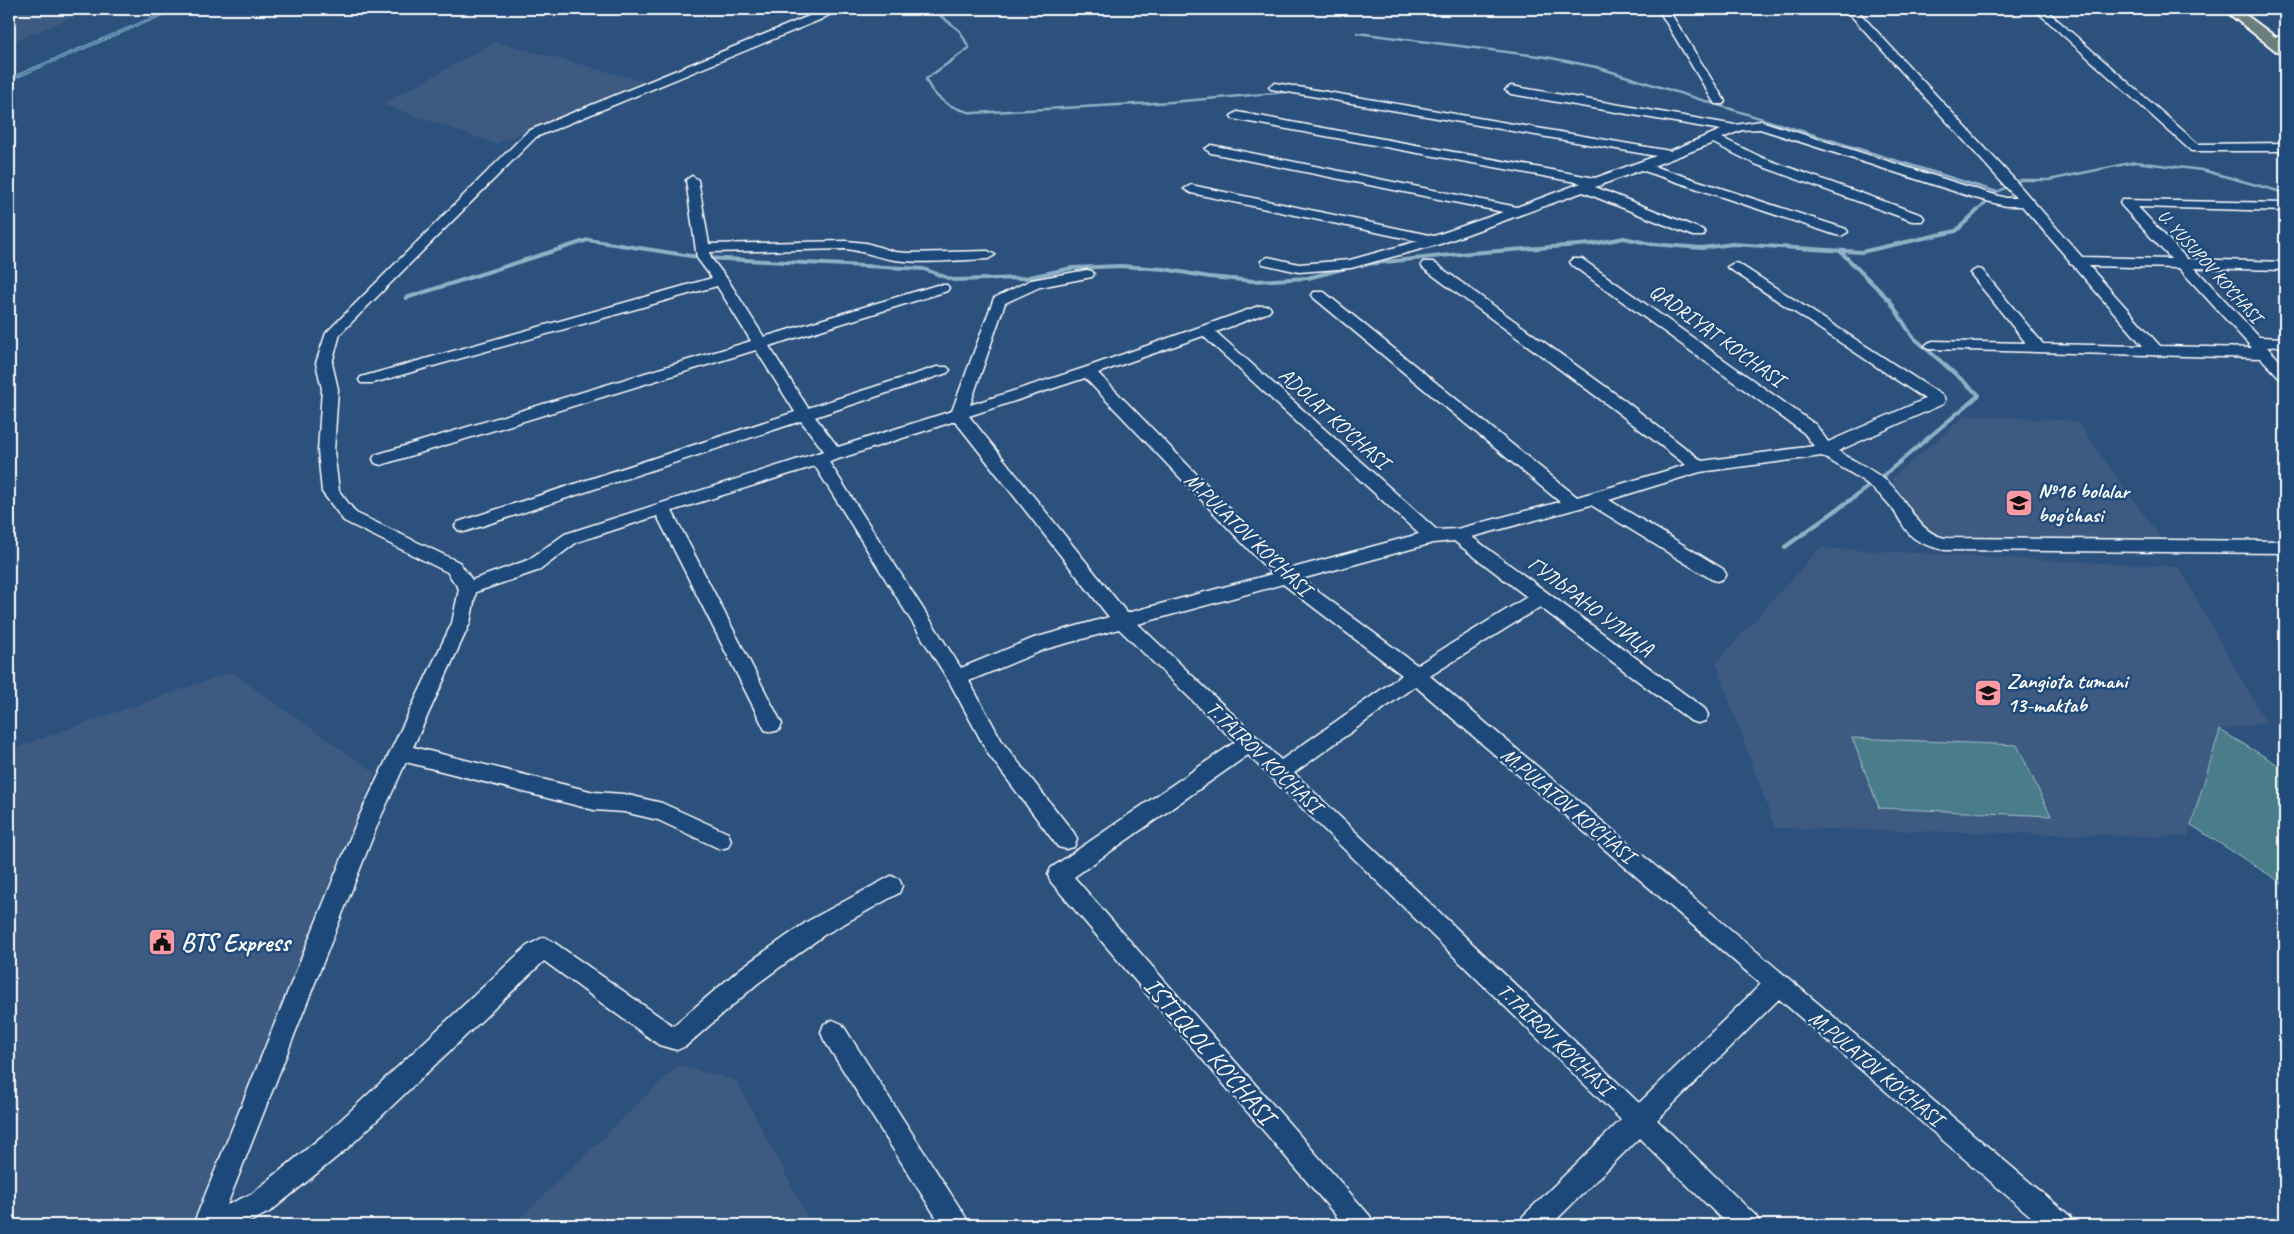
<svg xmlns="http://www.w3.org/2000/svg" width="2294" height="1234" font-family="Caveat,sans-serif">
<rect width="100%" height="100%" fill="#2d517d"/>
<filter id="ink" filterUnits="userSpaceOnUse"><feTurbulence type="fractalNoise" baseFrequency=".02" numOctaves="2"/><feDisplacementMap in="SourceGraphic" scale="10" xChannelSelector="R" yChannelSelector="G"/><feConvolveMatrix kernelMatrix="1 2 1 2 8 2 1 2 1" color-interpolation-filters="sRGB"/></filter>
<g filter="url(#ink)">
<g fill="#3e5a81">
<path d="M9,9h83l-83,35z"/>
<path d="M496,42l146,39 -146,63 -114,-40z"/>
<path d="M1966,415l110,6 92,127 -227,-9 -26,-13 -24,-47z"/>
<path d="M1820,548l359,19 87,156 -46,7 -33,107 -412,-9 -59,-165z"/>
<path d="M231,672l144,101 -145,358 -35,94h-186v-475z"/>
<path d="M678,1065l59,16 75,144h-299z"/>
</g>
<g fill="#497d8a" stroke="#a4bec4">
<path d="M2220,730l65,39v116l-94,-60z"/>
<path d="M1852,738l165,7 34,71 -172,-8z"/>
</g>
<path fill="#457da0" stroke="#8fb1c6" d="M172,9h6l-169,72v-3z"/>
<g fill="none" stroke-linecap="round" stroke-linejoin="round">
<g stroke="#8fb1c6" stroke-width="2.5">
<path d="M932,9l28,22 9,17 -43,31c7,20 27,30 47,34l199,-11 114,-10"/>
<path d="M1357,33l189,24 50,10 401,125 24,-12h28l86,-18 67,8 83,23"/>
<path d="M1977,211l20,-19"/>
</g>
<g stroke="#8fb1c6" stroke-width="4">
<path d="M1840,251l50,50 22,35 67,59 -96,81"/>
<path d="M1357,265l113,-12 122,-9 32,-6 27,6 51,4 30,-4 129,8 95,-21 22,-21"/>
<path d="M406,298l182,-58 116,18 220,11 29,11 72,-2 47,-10 49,-2 43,3 45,8 45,4 54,-3 42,-11"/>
</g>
<path stroke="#8fb1c6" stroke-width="4.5" d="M1785,547l100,-72"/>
<g stroke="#fff" stroke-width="3">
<g id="minor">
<path d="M826,9h13l-17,10 -286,118 -196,197 -8,29 6,26 -4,62 5,40 17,22 103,49 13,18 56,-20 37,-26 259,-83 -23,-30 -331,109 -6,2 -6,-2 -3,-4 3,-4 337,-110 -39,-62 -369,113 -6,2 -6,-2 -2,-4 2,-4 376,-114 -34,-55 -344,97h-12l-2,-3 2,-3 351,-99 -15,-20 -11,-78 6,-4 6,4 11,64 137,-3 20,2 29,9 13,1 80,-2 7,4 -7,4c-30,1 -63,5 -93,1 -17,-2 -31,-9 -49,-11l-136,3 1,6 17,22 36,57 173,-52h10l2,3 -2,3 -178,55 39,62 129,-41h10l3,3 -3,3 -132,44 23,30 114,-36 42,-113 37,-18 56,-10 5,1 2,3 -2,3 -52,10 -35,16 -35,102 117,-38 172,-61h10l2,3 -2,3 -53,20 221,198 20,-1 103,-27 -246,-204 -2,-3 2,-3h10l253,205 109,-32 -74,-57 -189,-140 -2,-3 2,-3h10l191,138 78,61 112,-15 -10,-13 -232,-168 -2,-3 2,-3h10l234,166 12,17 97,-43 -198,-132 7,-4 5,1 204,132 2,4 -2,4 -105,47c16,10 35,19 50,31 21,19 28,50 57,56l340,3v12l-340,-3c-49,-10 -35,-28 -65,-55 -16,-16 -38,-27 -58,-39l-122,16 -91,28 114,69 3,5 -3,5 -6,2 -6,-2 -120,-74 -119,32 233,172 3,6 -3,6 -7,2 -7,-2 -151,-114 -110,69 640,540 4,9h-33l-262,-226 -122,121 99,96 4,9h-32l-89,-87 -88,87h-32l4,-9 98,-96 -373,-365 -174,122 296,339 4,9h-30l-293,-343 -3,-7 3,-7 184,-126 -116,-113 -73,20 -77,32 34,62 71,90 3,7 -3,7 -8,2 -8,-2 -69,-92 -39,-72 -135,-217 -143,45 110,213 -3,6 -7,2 -7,-2 -108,-214 -80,26 -37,28 -64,22 -6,31 -57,124 181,45 30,2 38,9 66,30 3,7 -3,7 -8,2 -62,-29 -34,-8 -30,-2 -188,-48 -27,59 -152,384 26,-12 78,-64 196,-183 17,-9 8,4 121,85 68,-58 67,-47 83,-45 8,3 3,7 -3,7 -75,42 -67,49 -71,62 -9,4 -18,-5 -115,-84 -195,186 -78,64 -27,14h-51l164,-404 95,-198 7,-34 -12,-17 -103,-51 -22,-29 -4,-41 4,-62 -6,-26 10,-30 202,-202zM1203,336l216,198 -130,35 -191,-196zM1085,378l187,196 -145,39 -158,-197zM955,421l154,196 -75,21 -73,30 -132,-206zM1454,541l73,56 -110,68 -116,-86 132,-36zM1283,584l119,91 -121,85 -143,-136zM1415,686l346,298 -122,119 -345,-330z"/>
<path d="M1658,9h10l57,92 -2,3h-8l-2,-3z"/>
<path d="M1845,9h11l156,168 70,80 89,2 -49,-53 -2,-3 2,-3 163,3v8l-147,-4 49,52 98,3v8l-90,-2 64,69 26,1v8l-18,1 18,19v14l-5,-2 -19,-20 -333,-9 -3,-3 3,-3 5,-2 93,2 -56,-70 7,-4 5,1 61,74 100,2 -70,-81 -3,-1 -1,-4 -47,-54h-16l-31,-8 -215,-69 -18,1 -20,8 41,20 159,57 2,3 -2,3h-10l-157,-57 -42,-21 -60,23 193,63 2,3 -7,4 -5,-1 -195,-65 -46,17 108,43 2,3 -2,3h-10l-110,-44 -143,52 -89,24 -52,4 -36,-8 -2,-3 7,-4 31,7 51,-4 68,-19 -227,-48 -7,-4 7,-4 243,51 69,-24 -292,-59 -6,-4 6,-4 306,62 64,-24 -348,-64 -2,-3 6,-4 358,66 61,-22 -385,-67 -2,-2 6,-4 395,68 51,-21 -210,-36 -6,-4 6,-4 224,39 26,-4 224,71 21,6h10zM2089,266l90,2 73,80 -92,-2z"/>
<path d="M2034,9h11l153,135 87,-1v8h-94z"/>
<path d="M2270,37h15v6l-19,-1 -2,-2 2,-2z"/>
<path d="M833,1020l9,4 123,192 4,9h-28l-117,-185 -3,-8 3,-8z"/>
</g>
</g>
<g stroke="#fff" stroke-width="4">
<path id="major" d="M2223,9h15l47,35v11l-5,-1z"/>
</g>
<use href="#minor" fill="#1f4a7a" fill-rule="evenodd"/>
<use href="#major" fill="#6b7f7c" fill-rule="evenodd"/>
</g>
</g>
<defs>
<g id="school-square" transform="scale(1.4375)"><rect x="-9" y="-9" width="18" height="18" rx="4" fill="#ff9aa2" stroke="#1f4a7a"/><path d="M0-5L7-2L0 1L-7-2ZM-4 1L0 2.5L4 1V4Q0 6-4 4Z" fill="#111"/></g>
<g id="civic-square" transform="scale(1.4375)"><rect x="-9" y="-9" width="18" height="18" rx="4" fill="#ff9aa2" stroke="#1f4a7a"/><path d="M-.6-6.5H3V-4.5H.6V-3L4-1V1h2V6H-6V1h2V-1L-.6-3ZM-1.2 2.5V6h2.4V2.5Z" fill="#111"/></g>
</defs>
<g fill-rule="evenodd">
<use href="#school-square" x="2019" y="503"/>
<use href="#school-square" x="1988" y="693"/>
<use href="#civic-square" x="162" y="942"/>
</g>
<g text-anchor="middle" stroke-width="5" stroke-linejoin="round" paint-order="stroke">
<g font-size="18" fill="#fff" stroke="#1f4a7a">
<text transform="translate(2210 266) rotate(48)" y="6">U. YUSUPOV KO‘CHASI</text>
</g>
<g font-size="21" fill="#fff" stroke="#1f4a7a">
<text transform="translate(1717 335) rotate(36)" y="7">QADRIYAT KO'CHASI</text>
<text transform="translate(1334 418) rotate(42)" y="7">ADOLAT KO'CHASI</text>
<text transform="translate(1248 534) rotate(44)" y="7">M.PULATOV KO'CHASI</text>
<text transform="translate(1591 606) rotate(37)" y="7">ГУЛЬРАНО УЛИЦА</text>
<text transform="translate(1264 757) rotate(44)" y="7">T.TAIROV KO'CHASI</text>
<text transform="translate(1568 805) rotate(40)" y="7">M.PULATOV KO'CHASI</text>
<text transform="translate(1555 1039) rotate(44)" y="7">T.TAIROV KO'CHASI</text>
<text transform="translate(1876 1068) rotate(40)" y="7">M.PULATOV KO'CHASI</text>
</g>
<g font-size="21" font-weight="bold" fill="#fff" stroke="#1f4a7a" text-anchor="start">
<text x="2038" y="498">№16 bolalar<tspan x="2038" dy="24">bog'chasi</tspan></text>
<text x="2007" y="688">Zangiota tumani<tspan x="2007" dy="24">13-maktab</tspan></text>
</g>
<g font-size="25" font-weight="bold" fill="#fff" stroke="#1f4a7a" text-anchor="start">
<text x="181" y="951">BTS Express</text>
</g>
<g font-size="25" fill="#fff" stroke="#1f4a7a">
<text transform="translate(1210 1050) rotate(49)" y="9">ISTIQLOL KO'CHASI</text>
</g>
</g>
<rect width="2294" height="1234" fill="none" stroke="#1f4a7a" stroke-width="30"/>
<rect x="15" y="15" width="2264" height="1204" fill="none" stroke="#fff" stroke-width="2" filter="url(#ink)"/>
</svg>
